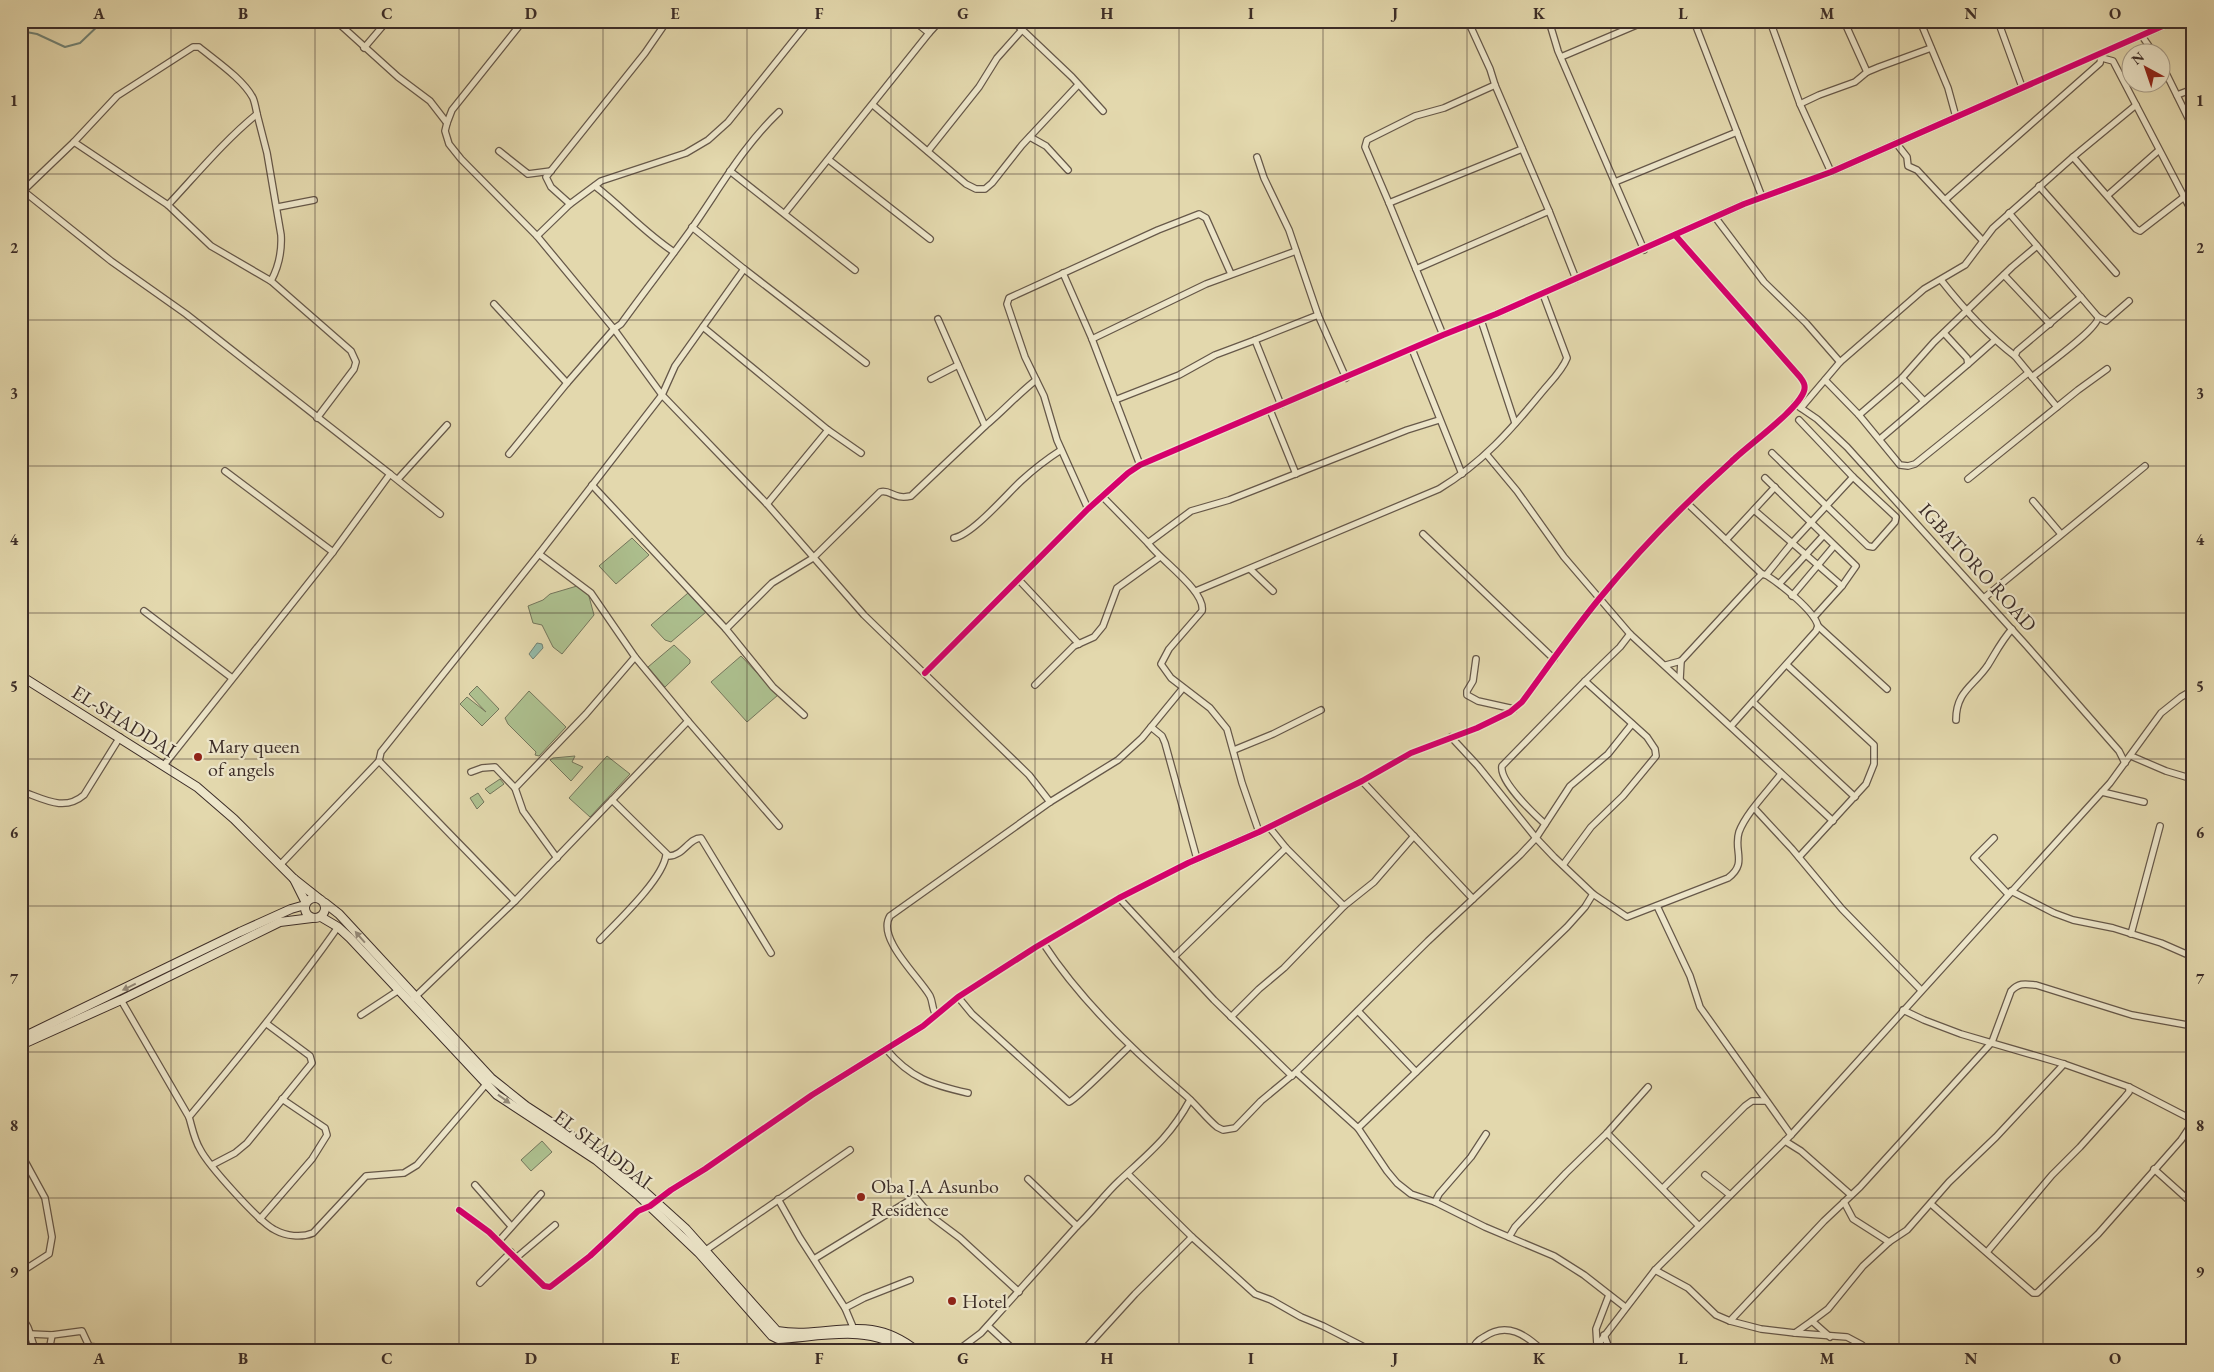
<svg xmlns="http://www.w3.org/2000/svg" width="2214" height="1372" font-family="'EB Garamond',serif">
<rect width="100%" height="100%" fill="#e3d8ad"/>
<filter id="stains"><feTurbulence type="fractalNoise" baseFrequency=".004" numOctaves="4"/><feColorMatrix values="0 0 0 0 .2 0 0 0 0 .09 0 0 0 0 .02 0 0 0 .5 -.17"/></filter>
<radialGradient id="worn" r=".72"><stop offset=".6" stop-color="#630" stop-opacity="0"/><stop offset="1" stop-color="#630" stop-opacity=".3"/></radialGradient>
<g fill="#adc08f" stroke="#74765c">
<path d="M632,538l17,17 -33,29 -17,-18z"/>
<path d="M577,586l10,3 7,26 -32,39 -9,-7 -11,-22 -9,-2 -5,-17 15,-6 7,-6z"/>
<path d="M688,593l18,19 -35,30 -6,-2 -14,-15z"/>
<path d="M674,645l16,15v3l-25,24 -17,-20z"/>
<path d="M741,656l37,39 -31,27 -36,-40z"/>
<path d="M477,686l22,23 -17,17 -22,-22 7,-7 19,15 -17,-18z"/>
<path d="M529,691l37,36 -27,29 -4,-1 1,-3 -28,-28 -3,-6z"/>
<path d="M575,756l-3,6 11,5 -12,14 -21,-21 3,-2z"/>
<path d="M607,756l23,18 -40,43 -21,-19z"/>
<path d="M500,779l4,5 -14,10 -5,-5z"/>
<path d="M478,793l6,9 -7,7 -7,-11z"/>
<path d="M542,1141l10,11 -21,19 -10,-11z"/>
</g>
<path fill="#95baa8" stroke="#718275" d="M537,643l5,1 1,4 -10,11 -4,-5z"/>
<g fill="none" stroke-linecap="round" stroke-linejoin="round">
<path stroke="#718275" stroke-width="2" d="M21,31l16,3 28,13 15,-4 23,-22"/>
<g stroke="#665849" stroke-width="8">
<g id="street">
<path d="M336,21l62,56 32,24 17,22 5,-13 71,-89"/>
<path d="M914,21l15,12 11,-12"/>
<path d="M1013,21l59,56 31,34"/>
<path d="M1468,21l22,48 5,16 54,126"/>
<path d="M1549,21l9,30 86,199"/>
<path d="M1694,21l68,176"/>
<path d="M1770,21l30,83 31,68"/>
<path d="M1844,21l23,51"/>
<path d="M1920,21l28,67 8,29"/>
<path d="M1998,21l24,66"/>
<path d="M2142,36l11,16"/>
<path d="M364,48l23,-27"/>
<path d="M1561,57l85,-36"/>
<path d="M2102,58l11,3 80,153"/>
<path d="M2162,65l31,63"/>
<path d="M2177,95l16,-6"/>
<path d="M1800,104l19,-9 36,-13 12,-10 12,-5 52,-19"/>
<path d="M873,105l93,79 10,5h9l7,-6 30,-38 56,-60"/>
<path d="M257,114l10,39 14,82c1,17 -2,31 -10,46"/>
<path d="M447,123l-2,8 4,13 12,15 76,77 33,-32 -19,-17 -5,-10 99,-124 22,-32"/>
<path d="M1030,137l16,9 22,24"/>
<path d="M74,142l43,-46 76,-49h6c17,14 44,32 54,51 2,5 3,11 4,16 -33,27 -60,60 -89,91"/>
<path d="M1896,143l11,14 1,9 9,4 66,71"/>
<path d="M499,151l29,23 23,-3"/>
<path d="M928,151l51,-64 18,-29 25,-28"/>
<path d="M1257,157l7,21 25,52 29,85"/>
<path d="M2073,157l63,72 4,2 44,-34"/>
<path d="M829,160l101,79"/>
<path d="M730,171l125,99"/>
<path d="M1615,182l122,-50"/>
<path d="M595,186c27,21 50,47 79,66"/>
<path d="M2039,186l77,87"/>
<path d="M21,189l90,72 75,53 204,160 -57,78 -169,213"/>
<path d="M24,190l50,-48 94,63 43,41 60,35 80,70 5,11 -2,7 -37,49"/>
<path d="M2108,195l50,-44"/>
<path d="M1945,200l155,-137 2,-10"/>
<path d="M1389,203l-24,-56 2,-7 48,-24 29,-8 51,-23"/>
<path d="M570,204l31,-23 85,-28 22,-13 20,-18 81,-101"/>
<path d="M278,207l36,-7"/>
<path d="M785,213l144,-180"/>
<path d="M2009,213l89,104c1,11 -54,50 -66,60"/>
<path d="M1715,217l49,65 42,41 34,39"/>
<path d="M537,236l77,93 7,-5c23,-32 48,-64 71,-96 28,-40 51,-82 87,-116"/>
<path d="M744,269l122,94"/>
<path d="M1416,269l-27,-66 133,-54"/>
<path d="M1063,273l29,66 48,126"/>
<path d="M2004,275l46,49"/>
<path d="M1941,280c22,28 45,54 74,76"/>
<path d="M494,304l73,79 47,-54 48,66 13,-29 69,-97 -52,-42"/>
<path d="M2098,317l8,4 23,-20"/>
<path d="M1481,320l34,103"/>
<path d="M703,327l125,103 33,23"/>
<path d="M1443,335l-27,-66 133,-58 27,68"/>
<path d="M1092,339l114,-55 90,-33"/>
<path d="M1255,340l63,-25 28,63"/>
<path d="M1412,349l50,125"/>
<path d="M1968,364l27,-24"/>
<path d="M1902,378l22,23"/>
<path d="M931,379l27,-14"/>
<path d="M1825,380l34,35 41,50 8,1 7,-2 113,-91"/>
<path d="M1115,400l64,-25 36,-20 40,-15 26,65"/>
<path d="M1795,404l22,15 30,28 179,198 93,106 6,12"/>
<path d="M2057,407l-42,-51 2,-5 64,-54"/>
<path d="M1801,408l39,-46 84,-73 41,-24 28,-37 80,-71 63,-52"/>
<path d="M1270,410l26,64"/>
<path d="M1859,415l43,-37 32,-36 78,-75 25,-21"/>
<path d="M985,426c18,-15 33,-32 51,-46"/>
<path d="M1880,439l88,-75 -1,-6 -23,-25"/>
<path d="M1772,453l96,93 5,1 22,-25 1,-5 -43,-40 -54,-57"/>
<path d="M509,454l58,-71"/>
<path d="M1487,455l30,36 47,66 66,77 203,187"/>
<path d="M225,471l108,81"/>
<path d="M390,474l50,40"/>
<path d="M1765,478l91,88 -14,20 -28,31"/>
<path d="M398,479l49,-54"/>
<path d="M1968,479l110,-89 29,-21"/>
<path d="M592,485l134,144"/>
<path d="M1102,496l46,47"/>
<path d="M2033,501l28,33"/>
<path d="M767,504l61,-74"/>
<path d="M1688,504l74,70"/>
<path d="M1088,509l-31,-69 -13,-44 -19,-39 -18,-53 2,-6 149,-68 41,-16 7,4 25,56"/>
<path d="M1754,510l88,76"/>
<path d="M1423,534l131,125"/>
<path d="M954,538c19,-4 52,-43 67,-57 13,-12 26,-22 40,-31"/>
<path d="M1726,540l49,-53"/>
<path d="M1250,569l23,22"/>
<path d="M1019,580l60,64"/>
<path d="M1780,583l43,-47"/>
<path d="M1196,591l243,-102c43,-26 72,-59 103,-97 9,-11 20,-21 25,-34l-24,-64"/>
<path d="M1792,596l42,-50"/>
<path d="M1984,598l161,-132"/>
<path d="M144,611l88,67"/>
<path d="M1818,626l69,63"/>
<path d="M1476,659l-3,22 -6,10v4l11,6 36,8"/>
<path d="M1666,665l15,-4 73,-79 8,-8 4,1 26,-32 61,-66"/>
<path d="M1787,665l87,80v19l-8,20 -67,73"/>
<path d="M925,673l163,-164 40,-36 12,-8 303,-130 53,-21 248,-110 87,-32 343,-151"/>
<path d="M1680,679l1,-18"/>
<path d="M1035,685l39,-39 20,-9 9,-11 14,-38 43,-31"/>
<path d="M1753,702l102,95"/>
<path d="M804,715l-31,-28 -47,-58 46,-46 41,-25 67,-66c11,-3 13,8 31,4l74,-70 -47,-107"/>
<path d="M1956,720c0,-29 18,-34 32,-55 8,-13 14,-25 24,-36"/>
<path d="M688,721l91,105"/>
<path d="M1731,726l85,-95 2,-5c-4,-16 -38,-42 -52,-51"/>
<path d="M1151,727l11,9 3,7 32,116"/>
<path d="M1451,737l27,29 58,72 18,19 39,37 34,23 101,-39c20,-15 5,-27 11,-46 7,-19 30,-42 42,-58"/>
<path d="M1234,750l39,-16 48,-24"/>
<path d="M2131,756l35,15 27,8"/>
<path d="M379,761l136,140 173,-180 -53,-64 -44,-64 -52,-39"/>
<path d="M471,772l11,-4 13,-1 20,21"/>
<path d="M1362,781l111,118"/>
<path d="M21,791c23,8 43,21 63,4l36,-58"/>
<path d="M2102,792l42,10"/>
<path d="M612,800l57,56c14,0 20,-18 32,-18l70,115"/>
<path d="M1755,809l37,40 50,60 79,81"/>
<path d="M1545,824c-11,-10 -46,-43 -43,-58l83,-85 35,-34 10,-13"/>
<path d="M1269,827l17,21 58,58"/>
<path d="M1259,832l-17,-49 -15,-54 -17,-21 -39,-30 -10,-14 8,-15 33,-38c4,-20 -42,-51 -54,-68l43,-32 38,-11 178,-70 32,-10"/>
<path d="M1994,838l-20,20 34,36"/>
<path d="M557,858l-34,-47 -8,-23 71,-74 49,-57"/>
<path d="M281,864l98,-103 2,-9 158,-198 123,-159 105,109 97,111 165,160 21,27"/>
<path d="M1563,865l28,-38 32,-31 33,-40 -1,-7 -8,-12 -62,-56"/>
<path d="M2011,891l43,22 19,7 40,8 48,15 32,14"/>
<path d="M1119,898l95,102 78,76"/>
<path d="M1657,906l33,70 10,31 91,128"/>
<path d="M338,927c-47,67 -96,127 -149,190 3,10 5,22 11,32 8,16 60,74 75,81 11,6 26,8 38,3l53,-57 38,-3 13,-8 71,-83"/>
<path d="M2131,934l29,-108"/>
<path d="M600,940c18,-19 63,-61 66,-85"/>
<path d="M1043,943c37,57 89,107 141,151 12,10 21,23 33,33l6,3 12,-2 26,-27 35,-29 132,-131 92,-86 16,-17 34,-52 38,-32 24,-30"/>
<path d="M1174,957l112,-109"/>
<path d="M958,997l14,17 97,88c8,-3 51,-47 61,-56"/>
<path d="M414,998l101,-97"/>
<path d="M121,1000l68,117"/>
<path d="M1903,1010l21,10 37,14 103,30 65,23 64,33"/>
<path d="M1358,1011l58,61"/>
<path d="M361,1015l38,-25"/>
<path d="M936,1015c-4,-6 -3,-13 -6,-19 -11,-19 -54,-58 -40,-80l160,-114 68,-42 24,-22 41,-50"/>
<path d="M1231,1017l28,-28 25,-21 60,-62 30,-24 40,-46"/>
<path d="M886,1049c24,29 46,36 82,44"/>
<path d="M1296,1072l62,56 209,-201 18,-20 8,-13"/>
<path d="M1358,1128l29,43 10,12 14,11 24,8 50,25 69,29 30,19 41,32"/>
<path d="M1607,1133l91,92"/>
<path d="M1785,1141l16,10 50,44"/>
<path d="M21,1154l24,44 7,39 -3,17 -28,18"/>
<path d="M212,1165l23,-12 12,-10 65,-80 -2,-7 -43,-32"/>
<path d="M2154,1169l39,35"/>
<path d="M1128,1174l64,63"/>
<path d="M1705,1175l25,20"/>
<path d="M475,1185l36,41"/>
<path d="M1663,1188l82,-82 7,-5h14"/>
<path d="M778,1199l22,39 45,70 8,19"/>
<path d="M1435,1202l4,-8 32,-37 15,-23"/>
<path d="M1844,1202l9,17 36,23"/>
<path d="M1931,1204l102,89h4l61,-59 83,-94 12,-18"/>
<path d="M459,1210l30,22 55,54 6,1 40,-31 48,-45 12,-5 21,-16 34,-21 107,-74 111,-69 35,-29 78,-50 83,-49 69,-35 71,-31 103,-51 49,-28 66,-25 33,-16 12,-10c25,-34 50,-70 77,-103 40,-49 85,-95 132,-137 16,-16 67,-52 73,-71 2,-6 -1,-10 -4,-14l-125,-142"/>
<path d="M260,1219l52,-60 15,-24 -2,-7 -43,-29"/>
<path d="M1077,1226c15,-14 27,-31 42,-45 30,-28 51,-44 71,-81"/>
<path d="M1509,1237l6,-10 51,-54 41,-40 41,-46"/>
<path d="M499,1241l42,-47"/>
<path d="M706,1250l144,-100"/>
<path d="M1987,1252l65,-77 28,-28 44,-49 5,-6v-5"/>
<path d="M516,1258l39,-33"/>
<path d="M814,1259l101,-62 17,20 28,21 59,54"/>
<path d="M1655,1270l33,18 28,27 14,6 94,-100 36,-34 132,-145 19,-51c8,-9 15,-7 25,-6l96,30 61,11"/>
<path d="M480,1283l31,-31"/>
<path d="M845,1308l19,-10 46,-18"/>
<path d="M21,1317c10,10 9,22 15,34"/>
<path d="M1730,1321l31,8 34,4 17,-12 16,-12 35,-43 26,-24 18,-12 42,-48 47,-45 68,-73"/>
<path d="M1812,1321l18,16"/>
<path d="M988,1326l27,25"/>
<path d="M1795,1333l52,4 15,8 2,6h14"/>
<path d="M31,1334l21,1 30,-4 7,15"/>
<path d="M1604,1335l6,16"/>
<path d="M1597,1345l-1,-16 13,-34"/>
<path d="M49,1351l3,-16"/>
<path d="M80,1351c9,-4 14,-7 23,0"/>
<path d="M957,1351l24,-18 96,-107 -49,-47"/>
<path d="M1083,1351l52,-57 57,-57 63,57 16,6 30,17 22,9 49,25"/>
<path d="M1472,1351c2,-7 6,-11 12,-14 23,-16 42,-2 59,14"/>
<path d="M1593,1351l62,-81 136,-135 319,-352 51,-70 20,-16 12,-7"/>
<path d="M1905,1351h11"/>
</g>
</g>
<g stroke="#3c2d28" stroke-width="10">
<g id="secondary">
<path d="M21,676l176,111 37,32 60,60 24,19"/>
<path d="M294,879l12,24"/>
<circle cx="315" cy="908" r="10"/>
<path d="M325,903l14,11 152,164 35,28 66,43 42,33 52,47 91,102c52,9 90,-21 140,20"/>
<path d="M321,917l17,10 12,11 147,157 99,65 43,36 60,57 73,83 6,3c40,-2 93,-16 127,12"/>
<path d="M21,1038l219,-106 51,-23 14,-4"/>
<path d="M21,1045l100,-45 159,-78 32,-4"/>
</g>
</g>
<use href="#street" stroke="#ede6ca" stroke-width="5.5"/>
<use href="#secondary" stroke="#ede6ca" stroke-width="8"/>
<g stroke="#ede6ca" stroke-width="9">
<g id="cycleway">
<path d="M925,673l163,-164 40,-36 12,-8 303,-130 53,-21 248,-110 87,-32 343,-151"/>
<path d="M459,1210l30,22 55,54 6,1 40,-31 48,-45 12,-5 21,-16 34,-21 107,-74 111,-69 35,-29 78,-50 83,-49 69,-35 71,-31 103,-51 49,-28 66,-25 33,-16 12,-10c25,-34 50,-70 77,-103 40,-49 85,-95 132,-137 16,-16 67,-52 73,-71 2,-6 -1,-10 -4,-14l-125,-142"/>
</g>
</g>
<use href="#cycleway" stroke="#d6006c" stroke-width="6"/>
</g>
<defs><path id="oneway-solid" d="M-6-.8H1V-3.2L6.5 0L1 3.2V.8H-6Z" transform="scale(1.25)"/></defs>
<g fill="#948a79">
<use href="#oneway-solid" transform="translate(360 937) rotate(-131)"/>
<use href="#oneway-solid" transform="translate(129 987) rotate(154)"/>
<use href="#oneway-solid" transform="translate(504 1099) rotate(36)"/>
</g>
<path fill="none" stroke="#3c2d28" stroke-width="1" stroke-opacity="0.55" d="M171,21v1330M315,21v1330M459,21v1330M603,21v1330M747,21v1330M891,21v1330M1035,21v1330M1179,21v1330M1323,21v1330M1467,21v1330M1611,21v1330M1755,21v1330M1899,21v1330M2043,21v1330M21,174h2172M21,320h2172M21,466h2172M21,613h2172M21,759h2172M21,906h2172M21,1052h2172M21,1198h2172"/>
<g fill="#8f2418" stroke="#ede6ca" stroke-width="2">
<circle cx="198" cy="757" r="5"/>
<circle cx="861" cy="1197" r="5"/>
<circle cx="952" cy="1301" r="5"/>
</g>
<g text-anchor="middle" stroke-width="4.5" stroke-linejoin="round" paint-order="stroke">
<g font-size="20" fill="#3c2d28" stroke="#ede6ca">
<text transform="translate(1978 567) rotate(48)" y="7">IGBATORO ROAD</text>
<text transform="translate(124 721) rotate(32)" y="7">EL-SHADDAI</text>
<text transform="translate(603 1149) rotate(37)" y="7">EL SHADDAI</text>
</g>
<g font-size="20" fill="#3c2d28" stroke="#ede6ca" text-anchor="start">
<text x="208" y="753">Mary queen<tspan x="208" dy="23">of angels</tspan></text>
<text x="871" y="1193">Oba J.A Asunbo<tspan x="871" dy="23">Residence</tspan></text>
<text x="962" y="1308">Hotel</text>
</g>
</g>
<rect width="2214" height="1372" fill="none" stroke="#e3d8ad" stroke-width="55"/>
<g transform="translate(2146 68) rotate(320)"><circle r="24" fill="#ede6ca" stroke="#a69c89"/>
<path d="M0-4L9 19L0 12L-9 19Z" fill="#8f2418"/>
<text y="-8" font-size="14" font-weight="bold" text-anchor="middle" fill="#3c2d28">N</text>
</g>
<rect x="28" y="28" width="2158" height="1316" fill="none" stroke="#3c2d28" stroke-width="2"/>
<g font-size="16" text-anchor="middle" font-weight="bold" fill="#3c2d28">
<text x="99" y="19">A</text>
<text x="243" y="19">B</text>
<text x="387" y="19">C</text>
<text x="531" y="19">D</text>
<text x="675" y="19">E</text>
<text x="819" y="19">F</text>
<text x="963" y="19">G</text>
<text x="1107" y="19">H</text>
<text x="1251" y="19">I</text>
<text x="1395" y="19">J</text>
<text x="1539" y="19">K</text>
<text x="1683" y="19">L</text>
<text x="1827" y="19">M</text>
<text x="1971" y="19">N</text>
<text x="2115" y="19">O</text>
<text x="14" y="106">1</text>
<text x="2200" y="106">1</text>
<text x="14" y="253">2</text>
<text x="2200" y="253">2</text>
<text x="14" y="399">3</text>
<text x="2200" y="399">3</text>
<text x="14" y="545">4</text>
<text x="2200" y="545">4</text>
<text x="14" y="692">5</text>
<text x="2200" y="692">5</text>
<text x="14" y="838">6</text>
<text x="2200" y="838">6</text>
<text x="14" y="984">7</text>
<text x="2200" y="984">7</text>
<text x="14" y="1131">8</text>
<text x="2200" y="1131">8</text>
<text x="14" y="1277">9</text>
<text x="2200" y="1277">9</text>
<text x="99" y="1364">A</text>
<text x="243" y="1364">B</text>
<text x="387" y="1364">C</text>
<text x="531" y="1364">D</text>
<text x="675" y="1364">E</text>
<text x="819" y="1364">F</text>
<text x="963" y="1364">G</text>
<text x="1107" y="1364">H</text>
<text x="1251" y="1364">I</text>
<text x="1395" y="1364">J</text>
<text x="1539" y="1364">K</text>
<text x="1683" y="1364">L</text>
<text x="1827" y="1364">M</text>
<text x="1971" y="1364">N</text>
<text x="2115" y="1364">O</text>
</g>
<rect width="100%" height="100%" filter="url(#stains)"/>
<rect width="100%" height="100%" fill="url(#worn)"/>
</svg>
